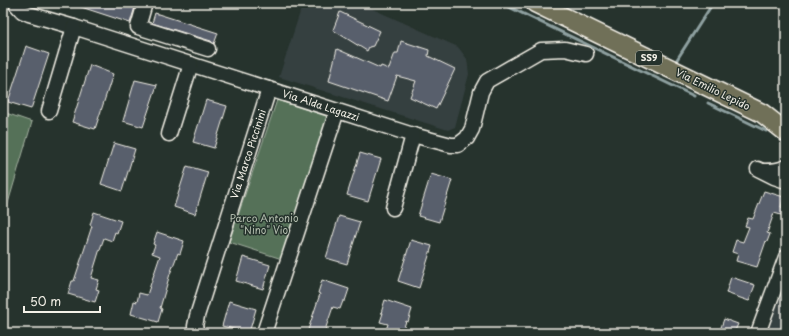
<svg xmlns="http://www.w3.org/2000/svg" width="789" height="336" font-family="'Playpen Sans',sans-serif">
<rect width="100%" height="100%" fill="#26332d"/>
<filter id="ink" filterUnits="userSpaceOnUse"><feTurbulence type="fractalNoise" baseFrequency=".025" numOctaves="2"/><feDisplacementMap in="SourceGraphic" scale="8" xChannelSelector="R" yChannelSelector="G"/><feConvolveMatrix kernelMatrix="1 2 1 2 8 2 1 2 1" color-interpolation-filters="sRGB"/></filter>
<g filter="url(#ink)">
<g fill="#354040">
<path d="M303,3h56l99,44 9,12 2,15 -14,53 -7,3 -169,-53z"/>
<path d="M786,277v56h-20z"/>
</g>
<g fill="#547159" stroke="#a4b1a0">
<path d="M277,100l52,17 -47,142 -53,-17z"/>
<path d="M3,112l29,10 -29,98z"/>
</g>
<g fill="none" stroke-linecap="round" stroke-linejoin="round">
<g stroke="#8fa1a1" stroke-width="3">
<path d="M501,3l193,93"/>
<path d="M676,61l37,-58"/>
<path d="M708,103l58,28"/>
</g>
</g>
<g fill="#585e6c" stroke="#f4f1e8">
<path d="M76,3h47l12,4 -5,16 -55,-18z"/>
<path d="M340,12l40,19 -7,15 -4,1 -2,4 -34,-21z"/>
<path d="M155,13l63,20 -4,11 -3,-3 -59,-18z"/>
<path d="M401,41l28,9 -1,6 27,13 -19,40 -26,-12 6,-16 -19,-5 -9,25 -59,-20 8,-32 43,19 1,-2 8,3 6,-16h3z"/>
<path d="M26,46l23,8 -18,55 -23,-7z"/>
<path d="M90,65l23,9 -18,55 -23,-7z"/>
<path d="M135,80l22,5 -14,42 -20,-6z"/>
<path d="M206,100l21,6 -13,42 -21,-6z"/>
<path d="M114,143l21,6 -13,42 -21,-7z"/>
<path d="M360,153l21,6 -13,42 -21,-6z"/>
<path d="M187,166l21,6 -13,42 -21,-7z"/>
<path d="M431,174l21,6 -13,42 -21,-6z"/>
<path d="M764,191l20,6 -3,10 3,1 -3,7 -7,-2 -7,20 3,1 -3,8 -1,-1 -9,26 -21,-6 2,-7 -6,-2 4,-12 7,2 6,-15 -4,-1 3,-8 5,1z"/>
<path d="M94,212l27,9 -4,12 -2,-1 -3,9 -8,-3 -5,14 -8,26 8,2 -3,9 3,1 -4,12 -27,-8 4,-13h2l18,-55 -2,-1z"/>
<path d="M339,216l21,6 -13,42 -21,-6z"/>
<path d="M157,232l27,9 -4,13 -2,-1 -8,21 -10,34 2,1 -4,13 -27,-8 3,-13 3,1 2,-9 8,2 13,-39 -8,-3 3,-8 -2,-1z"/>
<path d="M411,240l21,6 -13,42 -21,-7z"/>
<path d="M243,257l27,8 -7,24 -27,-8z"/>
<path d="M731,277l24,8 -6,16 -23,-8z"/>
<path d="M322,280l27,9 -4,12h-2l-3,8 -7,-2 -9,26h-17l13,-39 -2,-1z"/>
<path d="M385,300l27,9 -4,13 -2,-1 -4,12h-17l3,-9 -8,-2 3,-9h-2z"/>
<path d="M229,301l27,8 -7,24 -27,-7z"/>
<path d="M724,319l14,5 -4,9h-15z"/>
</g>
<g fill="none" stroke-linecap="round" stroke-linejoin="round">
<g stroke="#f4f1e8" stroke-width="17">
<g id="minor">
<path d="M15,3l7,8 7,3 45,13 339,108 38,10h7l9,-7 5,-9 9,-37 6,-11 54,-31 24,-1 21,5"/>
<path d="M145,3l-7,24 70,22"/>
<path d="M49,111l25,-84"/>
<path d="M169,134l22,-70"/>
<path d="M758,169l16,8 12,4"/>
<path d="M764,171c8,0 15,0 22,-4"/>
<path d="M393,208l20,-73"/>
<path d="M197,333l-2,-7 2,-10 72,-227"/>
<path d="M264,333l73,-222"/>
<path d="M758,333l28,-76"/>
</g>
</g>
<g stroke="#f4f1e8" stroke-width="21">
<path id="major" d="M535,3l227,110 24,19"/>
</g>
<use href="#minor" stroke="#26332d" stroke-width="14"/>
<use href="#major" stroke="#706f59" stroke-width="18"/>
</g>
</g>
<g text-anchor="middle" stroke-width="3" stroke-linejoin="round" paint-order="stroke">
<rect fill="#26332d" stroke="#b6b8b0" stroke-width="1" x="636" y="51" width="26" height="14" rx="3"/>
<g font-size="9" font-weight="bold" fill="#f4f1e8">
<text x="649" y="61">SS9</text>
</g>
<g font-size="10" fill="#f4f1e8" stroke="#26332d">
<text transform="translate(713 89) rotate(26)" y="4">Via Emilio Lepido</text>
<text transform="translate(321 105) rotate(18)" y="4">Via Alda Lagazzi</text>
<text transform="translate(248 154) rotate(-72)" y="4">Via Marco Piccinini</text>
</g>
<g font-size="10" fill="#b4beaf" stroke="#26332d">
<text x="264" y="222">Parco Antonio<tspan x="264" dy="12">"Nino" Vio</tspan></text>
</g>
</g>
<rect width="789" height="336" fill="none" stroke="#26332d" stroke-width="16"/>
<rect x="8" y="8" width="773" height="320" fill="none" stroke="#f4f1e8" stroke-width="1.5" filter="url(#ink)"/>
<path d="M24 306v6h76v-6" fill="none" stroke="#f4f1e8" stroke-width="2"/>
<text x="30" y="306" font-size="12" fill="#f4f1e8" stroke="#26332d" stroke-width="3" paint-order="stroke">50 m</text>
</svg>
